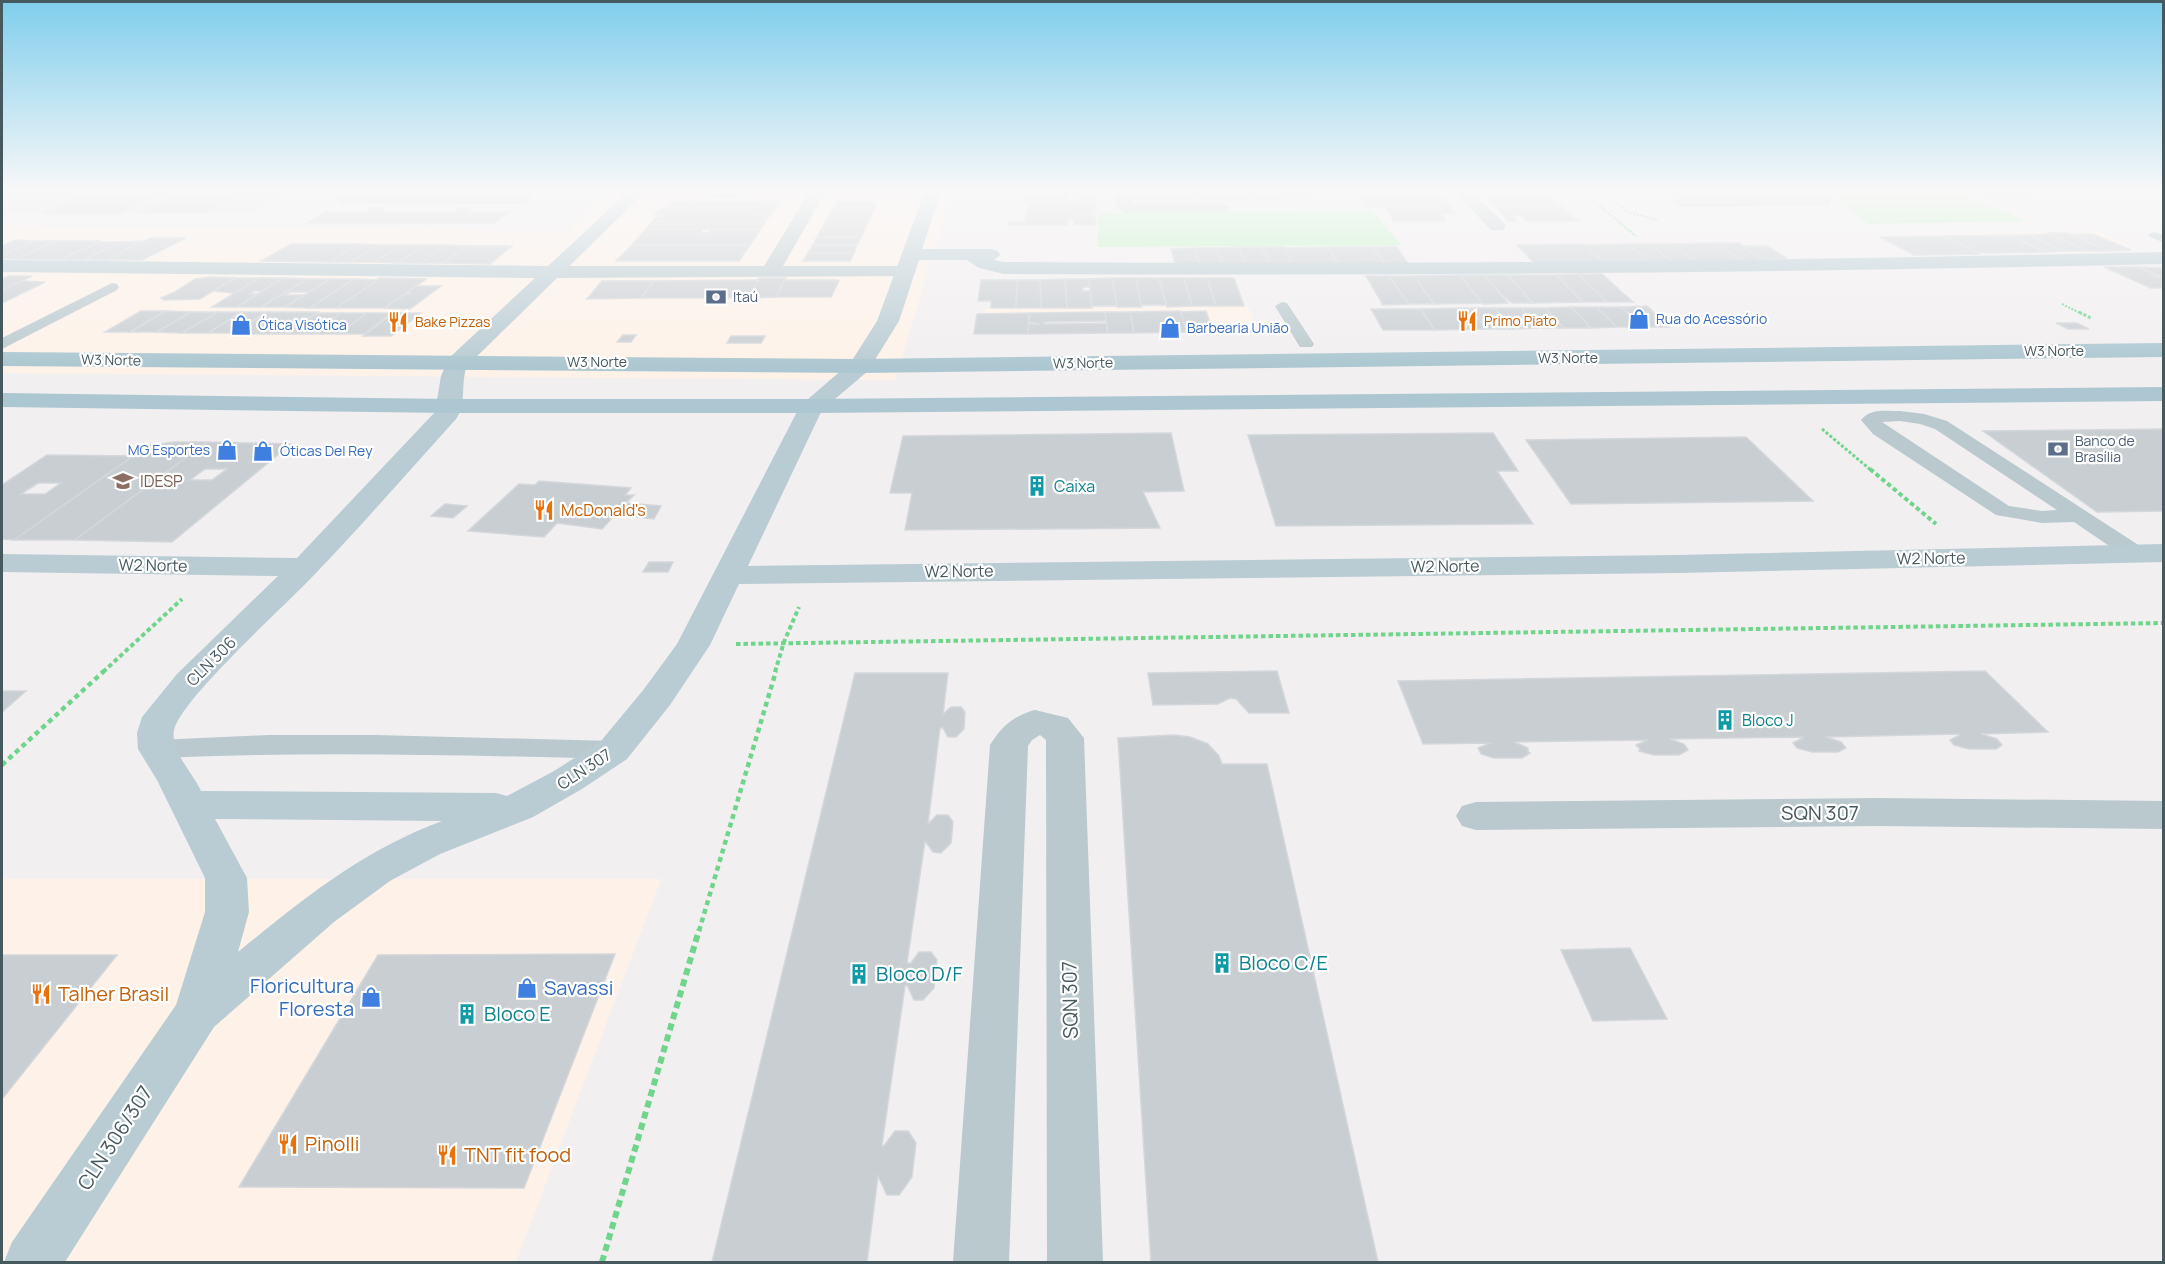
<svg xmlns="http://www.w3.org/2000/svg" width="2165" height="1264" font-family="Manrope,sans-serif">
<rect width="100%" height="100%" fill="#f2eff0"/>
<g fill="#fef2e8">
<path d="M610,191h343l-58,189 -893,-7v-147l565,5z"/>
<path d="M2097,231l39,17 -224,4 -31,-17z"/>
<path d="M1248,306l9,24 -275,2 3,-23z"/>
<path d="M2,879h659l-145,383h-514z"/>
</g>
<path fill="#e3e0e2" d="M2,191h291l-42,22h-249z"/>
<g fill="#baf3c2">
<path d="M1826,191h132l68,30 -158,3z"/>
<path d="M1371,210l30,35 -303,2v-34z"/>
</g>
<g fill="#c9ced2" stroke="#d3d7dc" stroke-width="1.5" fill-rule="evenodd">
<path d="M469,191h85l-2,2h-20l2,-1h-67z"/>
<path d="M1132,191h180l-2,1 2,5 4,1 -59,2v-3h-7l1,3h-53v-3h-6v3h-52l-7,-1 2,-7z"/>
<path d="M1374,191h64l2,3h-64z"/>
<path d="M1497,191h48l3,3h-47z"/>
<path d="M1655,191h46l-2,1 8,4h-42z"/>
<path d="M1735,191h83l6,3 -13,1 5,3h-68z"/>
<path d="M1970,191h194v3l-179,3z"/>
<path d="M1029,192h66v11h-18l-1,-7h-8v7h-43z"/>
<path d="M177,194h63l-35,19h-67z"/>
<path d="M715,194h25l-3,4 -26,-1z"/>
<path d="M1356,194h84l11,13h-86z"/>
<path d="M1484,194h64l14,13 -69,-2z"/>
<path d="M76,199h72l-31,15h-74z"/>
<path d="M780,201l-5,7 -110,1 6,-7z"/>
<path d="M837,202h40l-3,7h-41z"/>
<path d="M1028,203h67v10h-69z"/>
<path d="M1385,207h66l6,7h-16l5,7h-52z"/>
<path d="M1496,207h66l16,14h-52l-6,-6h-9l6,6h-9z"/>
<path d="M371,208h15l-6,4h73l5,-4h14l-5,4h41l-14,11h-187l18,-11h40z"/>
<path d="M661,209l114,-1v1l-5,6h-115z"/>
<path d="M833,209h41l-13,28h-44z"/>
<path d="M1026,213l69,1 1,11h-22l1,-5h-7v5h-59v-3h16z"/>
<path d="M659,215h111l-5,7h-113z"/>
<path d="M652,222h113l-4,7h-115z"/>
<path d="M646,229h57l-3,4h8l3,-3 50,-1 -11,16h-118z"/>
<path d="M2047,233h21l41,18h-23z"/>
<path d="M2050,234l26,12 10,5h-22l-35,-16z"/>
<path d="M2071,234h22l38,16 -22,1z"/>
<path d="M2009,235l36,17 -66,1 -33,-17z"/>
<path d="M2009,235h20l35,16 -19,1z"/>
<path d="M1945,236l36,18 -67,1 -34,-18z"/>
<path d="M817,237h44l-4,8h-44z"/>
<path d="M150,238h36l-44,22h-36z"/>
<path d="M15,240l19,1 -32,14v-9z"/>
<path d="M34,241h22l-41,18h-13v-4z"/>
<path d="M57,241h43l-40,19 -45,-1z"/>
<path d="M143,241l-37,19h-22l36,-18z"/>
<path d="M99,242h21l-37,18h-23z"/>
<path d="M1716,243l27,19h-47l-24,-18z"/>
<path d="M1716,243h23l26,18h-23z"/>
<path d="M291,244h67l-28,18 -69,-1z"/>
<path d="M358,244l21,1 -28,17h-21z"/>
<path d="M1584,244l21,19 -70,1 -18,-19z"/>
<path d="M1628,244l22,18 -45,1 -20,-18z"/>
<path d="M1628,244h22l23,18h-23z"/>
<path d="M1650,244h22l24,18h-23z"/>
<path d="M379,245h22l-26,17h-24z"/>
<path d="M401,245h23l-26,18 -23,-1z"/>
<path d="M424,245h22l-25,18h-23z"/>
<path d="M446,245l22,1 -25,17h-22z"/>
<path d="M632,245h118l-11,16h-123z"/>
<path d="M813,245h44l-3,8h-46z"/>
<path d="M468,246h44l-22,18 -47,-1z"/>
<path d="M1396,246l13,19h-23l-13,-18z"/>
<path d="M1743,246h24l19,12 -25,1z"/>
<path d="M1239,247l7,19h-23l-6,-18z"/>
<path d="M1239,247h23l8,19h-24z"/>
<path d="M1262,247h23l9,19h-24z"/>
<path d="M1328,247l11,18h-46l-8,-17z"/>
<path d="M1328,247h45l13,18h-47z"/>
<path d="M1194,248h23l6,18h-23z"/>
<path d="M1194,248l6,18h-24l-5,-17z"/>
<path d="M808,253h46l-4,8h-47z"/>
<path d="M2104,267h34l21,9h-7l12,2v10h-13z"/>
<path d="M2139,267l25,1v10z"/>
<path d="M1578,274h24l31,28h-26z"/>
<path d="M1578,274l22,21 7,7h-24l-27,-27z"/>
<path d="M1460,275l23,28 -49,1 -20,-28z"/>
<path d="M1460,275h24l24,28 -25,1z"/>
<path d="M1484,275h24l25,28h-21l-10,-8z"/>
<path d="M1508,275h48l27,27 -50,1z"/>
<path d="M9,276h23l-30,15v-12z"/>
<path d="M1366,276h23l20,28 -26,1z"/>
<path d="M1389,276h25l20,28h-25z"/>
<path d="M211,277l24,1 -35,21 -36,1 -3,-2 14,-6 20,-13z"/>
<path d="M236,278h23l-24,15 -22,-2z"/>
<path d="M259,278h24l-20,13h-8l-5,3h8l-21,13h-25z"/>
<path d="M283,278l24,1 -46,28h-24z"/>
<path d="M379,278l47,1 -41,29h-49z"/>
<path d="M759,278h27l-10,19 -28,1z"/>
<path d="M1112,278h24l6,29h-25z"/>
<path d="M1112,278l5,28h-25l-3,-27z"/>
<path d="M1136,278h23l7,27h-25z"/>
<path d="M1159,278h25l8,28 -25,1z"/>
<path d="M1184,278h23l9,28h-24z"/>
<path d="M1207,278h27l10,28h-28z"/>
<path d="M307,279h23l-20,13h-20l-4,3h19l-20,12h-24z"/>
<path d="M330,279h24l-44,29 -25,-1z"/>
<path d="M354,279l24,1 -42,28h-26z"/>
<path d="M1065,279h24l1,8h-7v4h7l2,17h-25z"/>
<path d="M1065,279l2,29h-25l-2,-28z"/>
<path d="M759,280l-11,18h-107l13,-17z"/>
<path d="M785,280h53l1,1 -8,16h-55z"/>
<path d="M981,280h36l-1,28h-25v-7h-13z"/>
<path d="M1017,280h23l1,28h-25z"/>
<path d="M21,281l24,1 -43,21v-13z"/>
<path d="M602,281h52l-13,17 -54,1z"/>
<path d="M416,286h25l-31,23 -25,-1 18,-13 9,-2h-6z"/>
<path d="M1647,306l15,14 7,7h-26l-22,-20z"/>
<path d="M1571,307l20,21h-27l-19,-20z"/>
<path d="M1571,307h25l21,20 -26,1z"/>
<path d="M1596,307h25l22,20h-26z"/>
<path d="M1471,308h24l17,21h-26z"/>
<path d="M1471,308l15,21 -51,1 -15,-21z"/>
<path d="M1495,308h26l18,20 -27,1z"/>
<path d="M1521,308h24l19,20h-25z"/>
<path d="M1371,309h49l15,21h-52z"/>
<path d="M141,311h25l-36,21h-25z"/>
<path d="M166,311l25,1 -34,20h-27z"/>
<path d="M1180,311l7,21 -53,1 -4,-21z"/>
<path d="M1206,311l7,21h-26l-6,-20z"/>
<path d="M191,312h27l-36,21 -25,-1z"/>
<path d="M218,312h24l-34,21h-26z"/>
<path d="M242,312h24l-32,21h-26z"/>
<path d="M267,312h51l-33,22h-52z"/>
<path d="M1105,312l1,9 -62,1 1,2 61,-1 2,10 -80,1 1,-10h11l-11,-2v-9z"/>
<path d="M1105,312h25l4,21h-26z"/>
<path d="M317,313h24l-29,21h-26z"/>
<path d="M341,313h26l-29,21h-26z"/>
<path d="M367,313h25l-28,21h-26z"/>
<path d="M393,313h28l-30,23h-28z"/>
<path d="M1029,313l-1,21h-54l3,-20z"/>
<path d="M2056,323h21l12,6h-21z"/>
<path d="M623,335h13l-5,7h-14z"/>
<path d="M731,336h34l-4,7h-34z"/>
<path d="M2164,429v82l-67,1 -114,-81z"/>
<path d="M1171,433l13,58 -41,1 17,36 -255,2 7,-37h-22l13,-57z"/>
<path d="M1493,433l25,38h-21l36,53 -257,2 -28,-91z"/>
<path d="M1746,437l67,64 -242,3 -45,-64z"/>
<path d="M175,442h32l-132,98h-61l125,-88h-7l4,-5z"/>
<path d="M207,442l84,2 -119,98 -97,-2zM205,469h22l-15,11h-22z"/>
<path d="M47,455l86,1 -119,84 -12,-1v-54zM38,483h23l-16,11h-24z"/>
<path d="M539,481l92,7 -6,7h9l-8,8 35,3 -7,13 -39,-4 -13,14 -45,-6 -13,14 -76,-6 51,-47 16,1z"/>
<path d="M445,504l22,2 -14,12 -22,-2z"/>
<path d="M649,562h24l-5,10h-25z"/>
<path d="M1277,671l12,42h-40l-13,-14 -6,-1 -12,6 -65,1 -5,-32z"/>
<path d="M1985,671l63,61 -67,2 16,5 5,6 -6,4h-27l-15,-4 -4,-5 10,-5 -2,-1 -132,3 15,5 5,6 -8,4h-26l-15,-4 -4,-5 11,-6 -134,2 14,5 4,6 -9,5h-25l-15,-4 1,-2 -4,-4 12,-5 -134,2 14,6v4l2,1 -8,5h-28l-13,-4 -3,-6 13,-5 -68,1 -25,-63z"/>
<path d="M855,673h93l-5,41 8,-7h10l4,5 -1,17 -8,8h-8l-5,-9h-3l-12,96 9,-9h11l5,7 -2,21 -10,10 -8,-1 -8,-11 -18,122h4l8,-11h12l6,8 -3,28 -11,12h-9l-7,-15 -2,1 -23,159 2,1 11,-15h13l8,12 -4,34 -13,18h-12l-9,-19 -11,86h-155z"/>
<path d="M2,691h24l-24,21z"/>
<path d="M1174,735l16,2 18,7 11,12 3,8h45l111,498h-227l-33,-524z"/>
<path d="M1630,948l37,71 -74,2 -32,-71z"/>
<path d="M615,954l-91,234 -285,-1 139,-232z"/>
<path d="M2,955h115l-115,144z"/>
</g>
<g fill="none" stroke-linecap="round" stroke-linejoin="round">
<g stroke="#6ed58a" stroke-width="2" stroke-dasharray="2 1.5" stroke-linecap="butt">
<path d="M1581,191l55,45"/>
<path d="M1603,191l24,21 31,8"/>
<path d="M846,193h53"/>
<path d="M666,194h116"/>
<path d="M2062,304l20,10"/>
</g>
<g stroke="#6ed58a" stroke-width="3" stroke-dasharray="3 2" stroke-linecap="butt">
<path d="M2079,312l12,6"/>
<path d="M1822,429l50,42"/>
</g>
<g stroke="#6ed58a" stroke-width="4" stroke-dasharray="4.5 3" stroke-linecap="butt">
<path d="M1870,469l66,55"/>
<path d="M736,644l1428,-21"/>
<path d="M103,672l79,-73"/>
<path d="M775,672l9,-30 15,-35"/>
</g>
<g stroke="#6ed58a" stroke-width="4.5" stroke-dasharray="5 4" stroke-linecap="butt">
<path d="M2,765l102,-94"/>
<path d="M699,931l77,-260"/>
</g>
<path stroke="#6ed58a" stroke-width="6" stroke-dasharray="7 4.5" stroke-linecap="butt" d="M602,1262l97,-332"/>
<g fill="#b9c9ce" fill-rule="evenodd">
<path d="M2155,232l9,3v8l-16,-7 2,-3z"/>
<path d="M112,283l5,1 2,3 -2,3 -115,59v-11z"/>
<path d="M1282,302l5,1 27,41 -2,3h-12l-2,-3 -23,-38z"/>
<path d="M1900,411l24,3 23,7 196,127 3,5 -3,5 -8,2 -8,-2 -53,-36 -32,1 -46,-8 -123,-81 -12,-14c9,-12 26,-9 39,-9zM1900,421l20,3 15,5 122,81 -15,1 -33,-5 -127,-84z"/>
<path d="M268,735h107l239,6 10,3 4,6 -4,6 -10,3c-153,-4 -304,-8 -457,-1l-10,-3 -4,-6 4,-6 10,-3z"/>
</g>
<g fill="#b9c9ce" fill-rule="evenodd">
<path d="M810,191h16l-43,75h122l7,2 3,4 -3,4 -361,2 -7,-2 -3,-4 3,-4 7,-2h213z"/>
<path d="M1114,191h16l2,12h92l8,5 -8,5h-97c-13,-3 -12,-10 -13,-22z"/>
<path d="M1454,191h17l32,31 3,4 -3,4h-12z"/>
<path d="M345,194h180l8,5 -8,5 -186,-1 -2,-4z"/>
<path d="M1823,196l6,1 2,4 -2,4 -148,2 -8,-5 8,-5z"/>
<path d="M1035,710l33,8 16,20 19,524h-56l-1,-522 -6,-5 -8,5 -4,6 -19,516h-56l37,-517c12,-19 23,-29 45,-35z"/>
<path d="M1879,798l285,3v28l-285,-3 -403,4 -14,-4 -6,-10 6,-10 14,-4z"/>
</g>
<path fill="#b9ccd3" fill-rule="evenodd" d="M629,191h17l-179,175c-7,17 0,38 -11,53 -47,52 -93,105 -142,156 -27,29 -133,124 -140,155 -4,21 19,43 27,61l295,2 11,3 47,-25 47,-30 43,-52 33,-45 123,-238 51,-44 26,-41 48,-130h16l-19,58h69l7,2 2,4 -6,5 10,2c387,3 773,-1 1160,-10v12c-387,9 -773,12 -1160,10l-25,-6 -12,-8h-48l-20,61 -31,50 -46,39 -74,156 930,-11 486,-11v18l-486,11 -939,11 -29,61 -40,60 -43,54 -45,30 -49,28 -93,37 -50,27 -56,41 -120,105 -149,235h-61l8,-20 164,-237 29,-93v-34l-48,-98 -19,-31 -1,-16 5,-16 35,-43 101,-98 -276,-4v-18l295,4 138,-146 6,-36 8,-18 86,-80 -533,-6v-12l546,6zM215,819l227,2c-79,29 -139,78 -204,131l11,-40 -2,-34z"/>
<g fill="#acc7d1" fill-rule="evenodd">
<path d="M2164,343v14l-1304,16 -858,-7v-14l858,7z"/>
<path d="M2164,387v14l-1352,12h-362l-448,-6v-14l448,6h362z"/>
</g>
</g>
<linearGradient id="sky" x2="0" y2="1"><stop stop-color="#7fceec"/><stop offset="0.52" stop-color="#f9f8f8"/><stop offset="1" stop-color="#f9f8f8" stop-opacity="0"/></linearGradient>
<rect width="2165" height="368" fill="url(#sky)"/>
<defs>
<g id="bank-bare" transform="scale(1.62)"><path d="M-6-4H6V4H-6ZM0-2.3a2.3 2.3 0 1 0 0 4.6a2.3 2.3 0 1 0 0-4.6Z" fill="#5c6f8a" stroke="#fff" stroke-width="2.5" paint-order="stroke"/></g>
<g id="shop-bare" transform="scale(1.62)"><path d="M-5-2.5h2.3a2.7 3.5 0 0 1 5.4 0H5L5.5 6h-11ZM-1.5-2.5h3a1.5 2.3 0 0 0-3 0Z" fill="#3f7fe0" stroke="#fff" stroke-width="2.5" paint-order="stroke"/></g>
<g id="restaurant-bare" transform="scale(1.62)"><path d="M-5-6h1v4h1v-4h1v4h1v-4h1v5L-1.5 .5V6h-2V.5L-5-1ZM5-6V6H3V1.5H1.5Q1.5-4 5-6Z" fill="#e8710a" stroke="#fff" stroke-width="2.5" paint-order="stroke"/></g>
<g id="school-bare" transform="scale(1.62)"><path d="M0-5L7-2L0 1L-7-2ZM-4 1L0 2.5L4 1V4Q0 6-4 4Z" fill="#8d6e63" stroke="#fff" stroke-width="2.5" paint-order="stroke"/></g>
<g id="building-bare" transform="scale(1.62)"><path d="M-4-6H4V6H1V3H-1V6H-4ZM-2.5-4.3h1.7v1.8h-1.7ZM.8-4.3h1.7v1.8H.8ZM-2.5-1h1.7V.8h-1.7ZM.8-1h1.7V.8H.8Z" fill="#0f9aa8" stroke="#fff" stroke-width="2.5" paint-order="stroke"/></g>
</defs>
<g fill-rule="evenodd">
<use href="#bank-bare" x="716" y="297"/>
<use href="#shop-bare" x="1639" y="319"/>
<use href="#restaurant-bare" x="1467" y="321"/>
<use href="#restaurant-bare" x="398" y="322"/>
<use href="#shop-bare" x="241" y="325"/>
<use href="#shop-bare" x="1170" y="328"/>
<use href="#bank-bare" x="2058" y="449"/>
<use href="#shop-bare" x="227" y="450"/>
<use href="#shop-bare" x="263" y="451"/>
<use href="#school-bare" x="123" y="481"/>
<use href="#building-bare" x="1037" y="486"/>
<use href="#restaurant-bare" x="544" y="510"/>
<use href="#building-bare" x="1725" y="720"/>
<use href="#building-bare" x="1222" y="963"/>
<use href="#building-bare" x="859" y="974"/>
<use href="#shop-bare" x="527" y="988"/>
<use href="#restaurant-bare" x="41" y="994"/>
<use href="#shop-bare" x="371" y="997"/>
<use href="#building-bare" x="467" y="1014"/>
<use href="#restaurant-bare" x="288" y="1144"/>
<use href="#restaurant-bare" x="447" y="1155"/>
</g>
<g text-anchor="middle" stroke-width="4.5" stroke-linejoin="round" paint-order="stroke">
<g font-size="14" fill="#4e5e75" stroke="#fff" text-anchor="start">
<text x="733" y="302">Itaú</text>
<text x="2075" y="446">Banco de<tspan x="2075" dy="16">Brasília</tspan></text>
</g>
<g font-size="14" fill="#366cbe" stroke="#fff" text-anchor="start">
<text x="1656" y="324">Rua do Acessório</text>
<text x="258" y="330">Ótica Visótica</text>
<text x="1187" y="333">Barbearia União</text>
<text x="210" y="455" text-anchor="end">MG Esportes</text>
<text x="280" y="456">Óticas Del Rey</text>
</g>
<g font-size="14" fill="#c56008" stroke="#fff" text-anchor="start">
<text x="1484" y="326">Primo Piato</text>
<text x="415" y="327">Bake Pizzas</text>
</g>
<g font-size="14" fill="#45595f" stroke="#fff">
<text x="2054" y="356">W3 Norte</text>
<text x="1568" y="363">W3 Norte</text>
<text transform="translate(111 360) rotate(1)" y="5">W3 Norte</text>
<text x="597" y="367">W3 Norte</text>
<text transform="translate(1083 363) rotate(-1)" y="5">W3 Norte</text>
</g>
<g font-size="16" fill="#785e54" stroke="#fff" text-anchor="start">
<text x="140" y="487">IDESP</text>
</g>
<g font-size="16" fill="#0d838f" stroke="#fff" text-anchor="start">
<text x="1054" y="492">Caixa</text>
<text x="1742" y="726">Bloco J</text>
</g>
<g font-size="16" fill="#c56008" stroke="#fff" text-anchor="start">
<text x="561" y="516">McDonald's</text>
</g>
<g font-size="16" fill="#45595f" stroke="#fff">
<text transform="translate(1931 558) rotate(-1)" y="6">W2 Norte</text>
<text transform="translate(153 565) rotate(1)" y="6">W2 Norte</text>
<text transform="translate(1445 566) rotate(-1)" y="6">W2 Norte</text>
<text transform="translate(959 571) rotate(-1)" y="6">W2 Norte</text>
<text transform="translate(211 661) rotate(-45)" y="6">CLN 306</text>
<text transform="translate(584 769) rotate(-33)" y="6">CLN 307</text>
</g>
<g font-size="20" fill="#45595f" stroke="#fff">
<text x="1820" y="820">SQN 307</text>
<text transform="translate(1070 1000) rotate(-91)" y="7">SQN 307</text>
<text transform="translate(115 1138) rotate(-57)" y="7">CLN 306/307</text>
</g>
<g font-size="20" fill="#0d838f" stroke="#fff" text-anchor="start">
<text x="1239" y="970">Bloco C/E</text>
<text x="876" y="981">Bloco D/F</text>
<text x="484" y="1021">Bloco E</text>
</g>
<g font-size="20" fill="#366cbe" stroke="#fff" text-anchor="end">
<text x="354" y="993">Floricultura<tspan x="354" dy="23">Floresta</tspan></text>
<text x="544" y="995" text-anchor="start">Savassi</text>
</g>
<g font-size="20" fill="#c56008" stroke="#fff" text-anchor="start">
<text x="58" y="1001">Talher Brasil</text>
<text x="305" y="1151">Pinolli</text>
<text x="464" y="1162">TNT fit food</text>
</g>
</g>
<rect width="2165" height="1264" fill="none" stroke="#45595f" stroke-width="6"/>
</svg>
